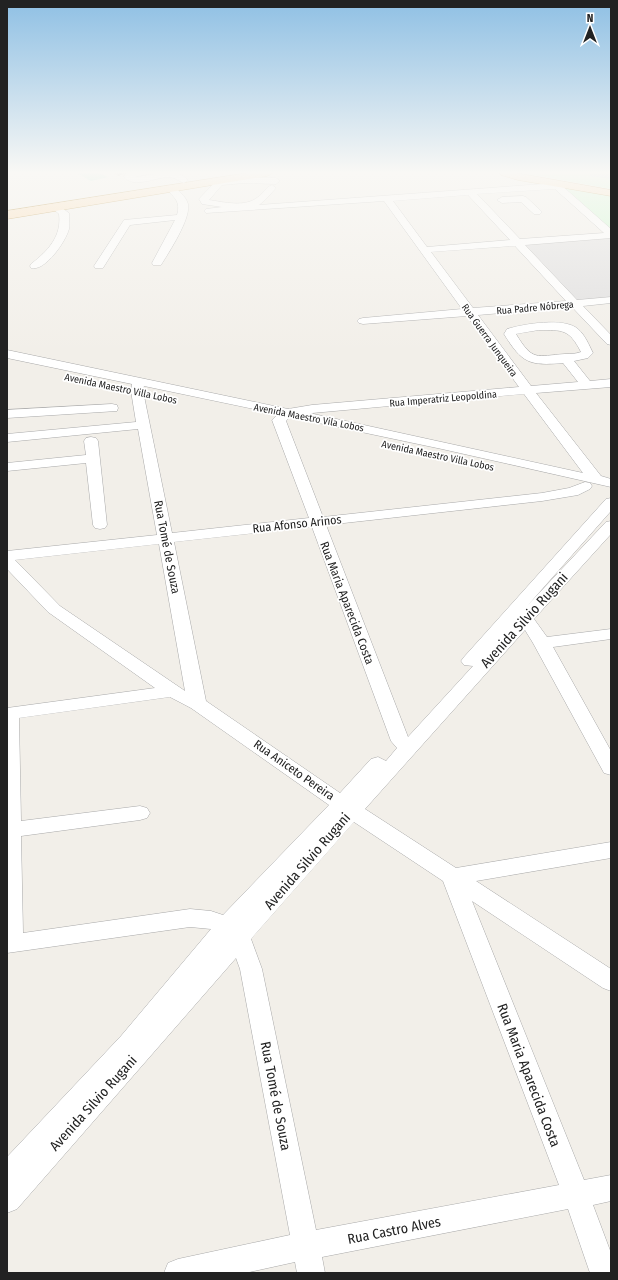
<svg xmlns="http://www.w3.org/2000/svg" width="618" height="1280" font-family="'Fira Sans Condensed',sans-serif">
<rect width="100%" height="100%" fill="#f2efe9"/>
<path fill="#e0dfdf" d="M611,235v65l-35,4 -58,-62z"/>
<g fill="#c8facc">
<path d="M524,173h87v16z"/>
<path d="M562,186l49,10v34z"/>
</g>
<path fill="#88e0be" d="M77,173h23l8,4 -17,4z"/>
<g fill="none" stroke-linecap="round" stroke-linejoin="round">
<path fill="#aad3df" fill-rule="evenodd" d="M588,173h23v6l-21,-3z"/>
<g stroke="#a9a9a9" stroke-width="1">
<g id="minor">
<path d="M126,173h18l-1,2 -8,2h2c15,-2 39,-10 51,3l-4,3c-5,-2 -10,-6 -15,-6 -14,0 -34,12 -45,0z"/>
<path d="M244,177l32,1 4,3 -4,3 -32,-1 -22,2 -13,15c15,2 36,8 49,-3 5,-3 8,-10 14,-12l4,3 -10,11 -7,6 298,-22 3,1 51,45v9l-86,7 52,55 34,-3v6l-28,3 28,29v10l-4,-1 -35,-37 -94,8 53,71 47,-4 -15,-19c-34,3 -41,0 -59,-29l3,-5c17,-5 57,-12 71,0 7,6 11,16 15,24l-5,5 -14,3 16,20 21,-2v8l-75,6 65,83 10,3v8l-169,-38 -152,-32 -4,4 37,96 219,-24 27,-5 16,-6 5,1 2,3 -2,3 -12,6 -36,6 -216,24 82,212 65,-71 -9,-1 -3,-4 3,-4 142,-158 5,-1v13l-83,94 78,-83 5,-1v13l-77,85 13,18 64,-8v10l-58,8 58,104v24l-7,-2 -71,-130 -8,-13 -160,179 91,59 155,-26v16l-135,23 135,88v22l-8,-3 -131,-87 112,279 27,-5v26l-18,4 18,48v20h-21l-22,-64 -246,48 3,16h-28l-2,-11 -50,11h-81l4,-10 10,-4 112,-24 -50,-266 -4,-11 -219,251 -10,4v-56l114,-121 90,-107 -21,-2 -183,26v-245l148,-20 -107,-76 -41,-43v-18l150,-16 -19,-106 -131,13v-8l129,-12 -5,-31 1,-7 -125,-26v-8l281,59 24,-4 207,-18 -52,-71 -104,8 -4,-1 -2,-2 2,-2 4,-1 99,-9 -78,-108 -178,12 -2,-2 2,-2 16,-2 -20,-3 -3,-5 17,-18zM555,189l49,44 -84,6 -43,-45zM468,195l42,45 -83,7 -34,-46zM515,246l51,55 -93,7 -42,-56zM539,330c24,0 30,-1 42,22 -6,2 -10,2 -16,2 -29,2 -32,8 -49,-20zM144,386l134,28 -6,6 37,98 -137,15 -29,-142zM524,394l59,79 -274,-60h3zM312,527l79,214 6,7 -11,13 -8,-4 -7,2 -31,34 -134,-92 -32,-159zM159,544l26,147 -125,-85 -45,-46zM170,697l21,11 138,97 -106,110 -12,-4 -21,-2 -167,24 -2,-97 119,-16 7,-2 3,-5 -3,-5 -7,-2 -119,15 -2,-103zM354,822l89,59 116,304 -243,45 -54,-261 -11,-30z"/>
<path d="M171,186c4,1 7,4 10,7 3,3 6,7 7,11 3,15 -19,48 -27,61h-8l-1,-2 23,-43 -45,5 -27,43h-8l-1,-2 30,-46 53,-5c4,-14 -3,-17 -10,-26z"/>
<path d="M523,196l3,1 14,13 2,2 -2,2h-6l-13,-12 -19,1 -5,-3 5,-3z"/>
<path d="M56,204l13,9c0,5 1,11 0,16 -3,12 -24,43 -38,39l-1,-2 1,-2c17,-13 31,-28 28,-50l-8,-7z"/>
<path d="M112,404l5,1 1,3 -1,3 -110,7v-8z"/>
<path d="M91,437l5,1 2,3 9,84 -2,3 -5,1 -5,-1 -2,-3 -7,-62 -79,8v-8l79,-8 -2,-14 2,-3z"/>
</g>
</g>
<g stroke="#a06b00" stroke-width="1">
<g id="major">
<path d="M247,173h26l-6,3 -260,43v-8z"/>
<path d="M500,173h16l95,17v6l-93,-16 -17,-5z"/>
</g>
</g>
<use href="#minor" fill="#fff" fill-rule="evenodd"/>
<use href="#major" fill="#fcd6a4" fill-rule="evenodd"/>
</g>
<path fill="#aba49e" d="M113,173h12l-1,1 -6,2z"/>
<path fill="#8b8681" d="M118,173h7l-1,1 -6,2z"/>
<linearGradient id="sky" x2="0" y2="1"><stop stop-color="#8fc0e4"/><stop offset="0.49" stop-color="#f9f8f5"/><stop offset="1" stop-color="#f9f8f5" stop-opacity="0"/></linearGradient>
<rect width="618" height="352" fill="url(#sky)"/>
<g text-anchor="middle" stroke-width="3.5" stroke-linejoin="round" paint-order="stroke">
<g font-size="10" fill="#222" stroke="#fff">
<text transform="translate(535 307) rotate(-5)" y="4">Rua Padre Nóbrega</text>
<text transform="translate(490 340) rotate(54)" y="4">Rua Guerra Junqueira</text>
<text transform="translate(121 388) rotate(12)" y="4">Avenida Maestro Villa Lobos</text>
<text transform="translate(443 398) rotate(-5)" y="4">Rua Imperatriz Leopoldina</text>
<text transform="translate(309 417) rotate(11)" y="4">Avenida Maestro Vila Lobos</text>
<text transform="translate(438 455) rotate(12)" y="4">Avenida Maestro Villa Lobos</text>
</g>
<g font-size="12" fill="#222" stroke="#fff">
<text transform="translate(297 524) rotate(-6)" y="4">Rua Afonso Arinos</text>
<text transform="translate(167 547) rotate(79)" y="4">Rua Tomé de Souza</text>
<text transform="translate(347 603) rotate(69)" y="4">Rua Maria Aparecida Costa</text>
<text transform="translate(294 770) rotate(35)" y="4">Rua Aniceto Pereira</text>
</g>
<g font-size="14" fill="#222" stroke="#fff">
<text transform="translate(524 620) rotate(-48)" y="5">Avenida Silvio Rugani</text>
<text transform="translate(307 861) rotate(-49)" y="5">Avenida Silvio Rugani</text>
<text transform="translate(529 1075) rotate(69)" y="5">Rua Maria Aparecida Costa</text>
<text transform="translate(276 1096) rotate(79)" y="5">Rua Tomé de Souza</text>
<text transform="translate(93 1103) rotate(-48)" y="5">Avenida Silvio Rugani</text>
<text transform="translate(394 1230) rotate(-11)" y="5">Rua Castro Alves</text>
</g>
</g>
<rect width="618" height="1280" fill="none" stroke="#222222" stroke-width="16"/>
<g transform="translate(590 28)" stroke="#ffffff" stroke-width="3" paint-order="stroke">
<path d="M0-3L7 15L0 10L-7 15Z" fill="#222222"/>
<text y="-6" font-size="11" font-weight="bold" text-anchor="middle" fill="#222222">N</text>
</g>
</svg>
